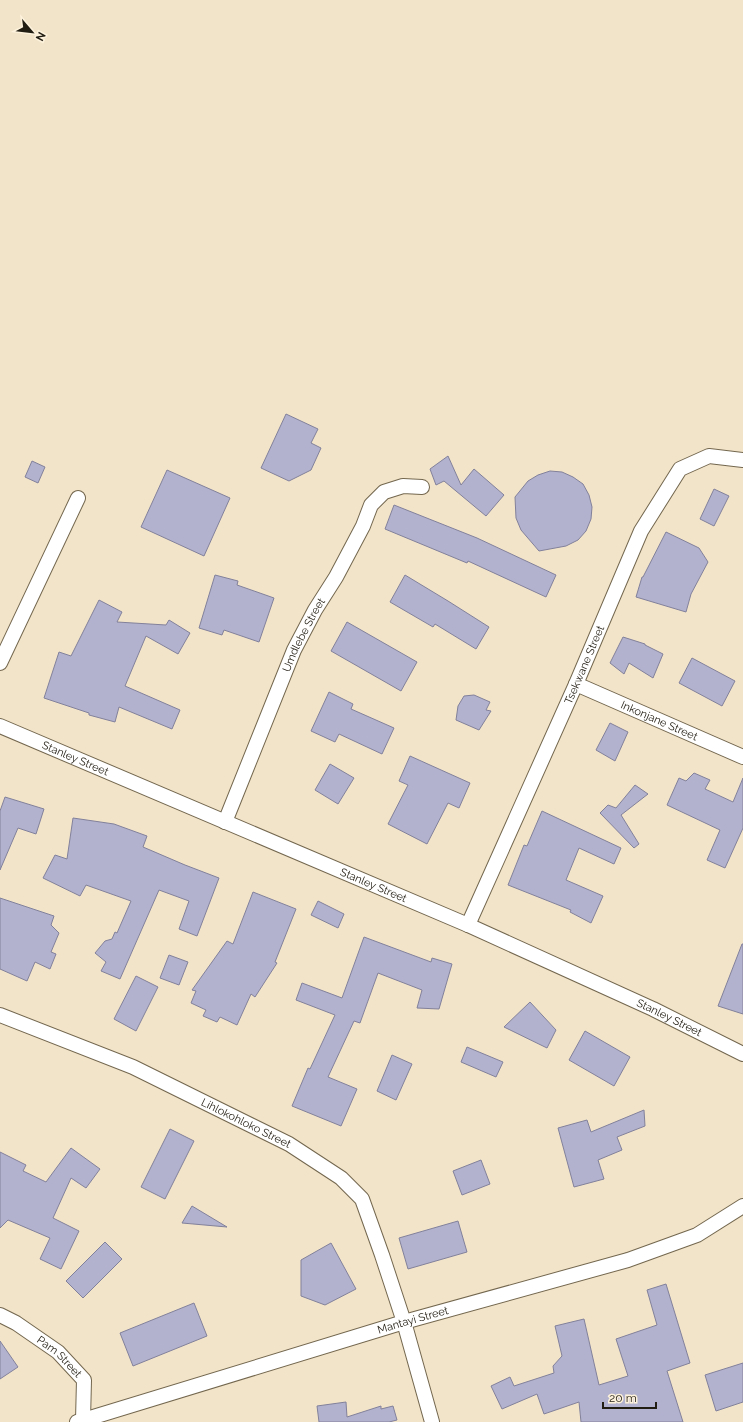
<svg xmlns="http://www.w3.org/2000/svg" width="743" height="1422" font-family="Raleway,sans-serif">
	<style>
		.building { fill: #b3b2ce; stroke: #82819b }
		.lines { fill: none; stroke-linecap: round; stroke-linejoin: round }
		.street-casing { stroke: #73674f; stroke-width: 16 }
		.street { stroke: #fff; stroke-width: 14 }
		.labels { text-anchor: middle; stroke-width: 4; stroke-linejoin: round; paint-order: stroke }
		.street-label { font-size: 11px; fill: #221d13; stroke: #fdf2dc }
	</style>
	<rect width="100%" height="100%" fill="#f2e4c9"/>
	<path class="building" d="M 286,414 L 318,429 L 311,443 L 321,448 L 311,470 L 289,481 L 261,468 Z
		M 448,456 L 461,485 L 474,469 L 504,495 L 486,516 L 444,481 L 436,485 L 430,469 Z
		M 32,461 L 45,467 L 38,483 L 25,477 Z
		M 167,470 L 230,498 L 204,556 L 141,527 Z
		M 550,471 L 562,472 L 573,477 L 583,484 L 589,495 L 592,507 L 591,519 L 586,531 L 578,540 L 566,546 L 539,551 L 521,530 L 516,518 L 515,497 L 528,481 L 538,475 Z
		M 714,489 L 729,496 L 714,526 L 700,519 Z
		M 394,505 L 477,538 L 556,575 L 546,597 L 468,561 L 467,563 L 385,529 Z
		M 666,532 L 699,548 L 708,562 L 691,594 L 686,612 L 636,597 L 642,577 L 643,577 Z
		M 215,575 L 238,581 L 237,585 L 274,598 L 259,642 L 224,630 L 222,635 L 199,628 Z
		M 405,575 L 448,601 L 489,627 L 476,649 L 435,624 L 433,627 L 390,602 Z
		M 99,600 L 122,612 L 117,622 L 166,625 L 169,620 L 190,633 L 178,654 L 146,636 L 125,686 L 180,710 L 172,729 L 119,707 L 115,722 L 89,715 L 89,713 L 44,698 L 59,652 L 71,656 Z
		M 347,622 L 417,662 L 401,691 L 331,651 Z
		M 623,637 L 645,644 L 645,645 L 663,654 L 653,678 L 629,663 L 624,674 L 610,663 Z
		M 692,658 L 735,681 L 722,706 L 679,683 Z
		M 329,692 L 353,704 L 351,709 L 394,728 L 382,754 L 339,734 L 335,742 L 311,731 Z
		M 474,695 L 490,702 L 486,710 L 491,711 L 479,730 L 456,720 L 458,706 L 464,696 Z
		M 610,723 L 628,732 L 615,761 L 596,750 Z
		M 410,756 L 470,783 L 459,808 L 448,803 L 427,844 L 388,824 L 408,785 L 399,781 Z
		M 330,764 L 354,778 L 338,804 L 315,790 Z
		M 694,773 L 710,780 L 705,789 L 733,802 L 743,778 L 743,828 L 725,868 L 707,860 L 720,830 L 667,805 L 679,778 L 686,781 Z
		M 635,785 L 648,794 L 621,815 L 639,844 L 634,848 L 600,813 L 608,805 L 616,808 Z
		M 5,797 L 44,809 L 36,834 L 18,828 L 0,870 L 0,811 Z
		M 542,811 L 621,848 L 614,864 L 579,848 L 566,880 L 603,896 L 591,923 L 570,912 L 571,910 L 508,885 L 524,845 L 527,846 Z
		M 73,818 L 114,824 L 147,836 L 143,847 L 185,865 L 219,878 L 197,936 L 179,929 L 189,901 L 159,890 L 120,979 L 101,971 L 106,962 L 95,953 L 105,941 L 112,939 L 115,932 L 117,933 L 131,901 L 86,885 L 80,896 L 43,878 L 55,855 L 67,859 Z
		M 253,892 L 296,909 L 275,962 L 277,963 L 255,997 L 251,994 L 237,1025 L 220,1017 L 217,1022 L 203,1016 L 206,1010 L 191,1003 L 196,991 L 192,990 L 227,941 L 233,944 Z
		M 0,898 L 54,916 L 51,925 L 59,933 L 51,952 L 56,954 L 50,969 L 35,962 L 27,981 L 0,969 Z
		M 318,901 L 344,914 L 338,928 L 311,915 Z
		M 364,937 L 431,962 L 432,958 L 452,964 L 439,1009 L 417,1008 L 422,990 L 378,973 L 360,1023 L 354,1021 L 328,1077 L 357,1089 L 341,1126 L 292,1106 L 308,1068 L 310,1069 L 335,1015 L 296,1000 L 302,983 L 342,998 Z
		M 742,944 L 743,944 L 743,1014 L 718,1006 Z
		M 169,955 L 188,962 L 179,985 L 160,978 Z
		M 136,976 L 158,987 L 136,1031 L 114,1019 Z
		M 530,1002 L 556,1030 L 547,1048 L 504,1027 Z
		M 585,1031 L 630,1057 L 614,1086 L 569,1060 Z
		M 467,1047 L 503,1062 L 496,1077 L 461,1062 Z
		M 392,1055 L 412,1064 L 396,1100 L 377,1091 Z
		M 644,1110 L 645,1126 L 617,1137 L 622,1150 L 598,1160 L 604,1179 L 574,1187 L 558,1128 L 587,1120 L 591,1132 Z
		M 170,1129 L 194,1141 L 165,1199 L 141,1187 Z
		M 71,1148 L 100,1169 L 86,1188 L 71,1178 L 53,1218 L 79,1231 L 61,1269 L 40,1259 L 50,1238 L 8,1220 L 0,1228 L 0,1152 L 26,1165 L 23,1171 L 46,1182 Z
		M 481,1160 L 490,1184 L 462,1195 L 453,1171 Z
		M 192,1206 L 227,1227 L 182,1223 Z
		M 458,1221 L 467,1252 L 408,1269 L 399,1238 Z
		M 105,1242 L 122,1259 L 83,1298 L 66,1281 Z
		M 331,1243 L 356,1289 L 325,1305 L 301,1296 L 301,1260 Z
		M 666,1284 L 690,1363 L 667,1371 L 683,1422 L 581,1422 L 579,1402 L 544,1414 L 537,1394 L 502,1409 L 491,1386 L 510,1377 L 514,1386 L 554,1373 L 553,1366 L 562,1356 L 555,1326 L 584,1319 L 599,1385 L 628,1376 L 616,1339 L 657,1325 L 647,1290 Z
		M 194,1303 L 207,1336 L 133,1366 L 120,1333 Z
		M 0,1341 L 18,1367 L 0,1379 Z
		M 743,1363 L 743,1402 L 716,1411 L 705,1375 Z
		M 346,1402 L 347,1417 L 381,1406 L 381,1409 L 393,1406 L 397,1420 L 389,1422 L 319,1422 L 317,1406 Z"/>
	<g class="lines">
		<defs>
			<g id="street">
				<path d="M 0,663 L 78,498"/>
				<path id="s1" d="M 576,684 L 743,757"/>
				<path id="s2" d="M 0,726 L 468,925 L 653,1009 L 743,1054"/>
				<path id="s3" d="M 225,822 L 294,650 L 315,610 L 336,577 L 363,526 L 371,505 L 384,492 L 403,486 L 422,487"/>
				<path id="s4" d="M 468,925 L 576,684 L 641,531 L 680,469 L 709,456 L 743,460"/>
				<path id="s5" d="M 0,1015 L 133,1067 L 289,1144 L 341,1178 L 362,1199 L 382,1255 L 404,1322 L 432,1422"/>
				<path id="s6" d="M 0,1315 L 16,1323 L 58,1352 L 84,1380 L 83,1420"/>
				<path id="s7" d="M 77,1422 L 404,1322 L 628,1260 L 697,1235 L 743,1206"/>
			</g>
		</defs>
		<use href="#street" class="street-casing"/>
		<use href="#street" class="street"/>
	</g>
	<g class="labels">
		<g class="street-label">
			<text dy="4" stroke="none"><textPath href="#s3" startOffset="203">Umdlebe Street</textPath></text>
			<text dy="4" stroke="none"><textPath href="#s4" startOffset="285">Tsekwane Street</textPath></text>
			<text dy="4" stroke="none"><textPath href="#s1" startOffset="91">Inkonjane Street</textPath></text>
			<text dy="4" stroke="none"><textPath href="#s2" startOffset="82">Stanley Street</textPath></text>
			<text dy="4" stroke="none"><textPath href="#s2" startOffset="406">Stanley Street</textPath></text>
			<text dy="4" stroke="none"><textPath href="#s2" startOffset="730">Stanley Street</textPath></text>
			<text dy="4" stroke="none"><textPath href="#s5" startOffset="269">Lihlokohloko Street</textPath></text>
			<text dy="4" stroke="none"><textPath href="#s7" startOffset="351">Mantayi Street</textPath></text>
			<text dy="4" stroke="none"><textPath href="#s6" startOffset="73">Pam Street</textPath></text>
		</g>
	</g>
	<g transform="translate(32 32) rotate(118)" stroke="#fdf2dc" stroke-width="3" paint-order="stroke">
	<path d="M0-3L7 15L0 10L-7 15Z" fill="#221d13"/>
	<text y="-6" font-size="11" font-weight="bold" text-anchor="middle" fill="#221d13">N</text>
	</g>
	<path d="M603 1402v6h53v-6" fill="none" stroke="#221d13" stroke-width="2"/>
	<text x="609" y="1402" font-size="12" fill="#221d13" stroke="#fdf2dc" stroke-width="3" paint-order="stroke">20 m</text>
</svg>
